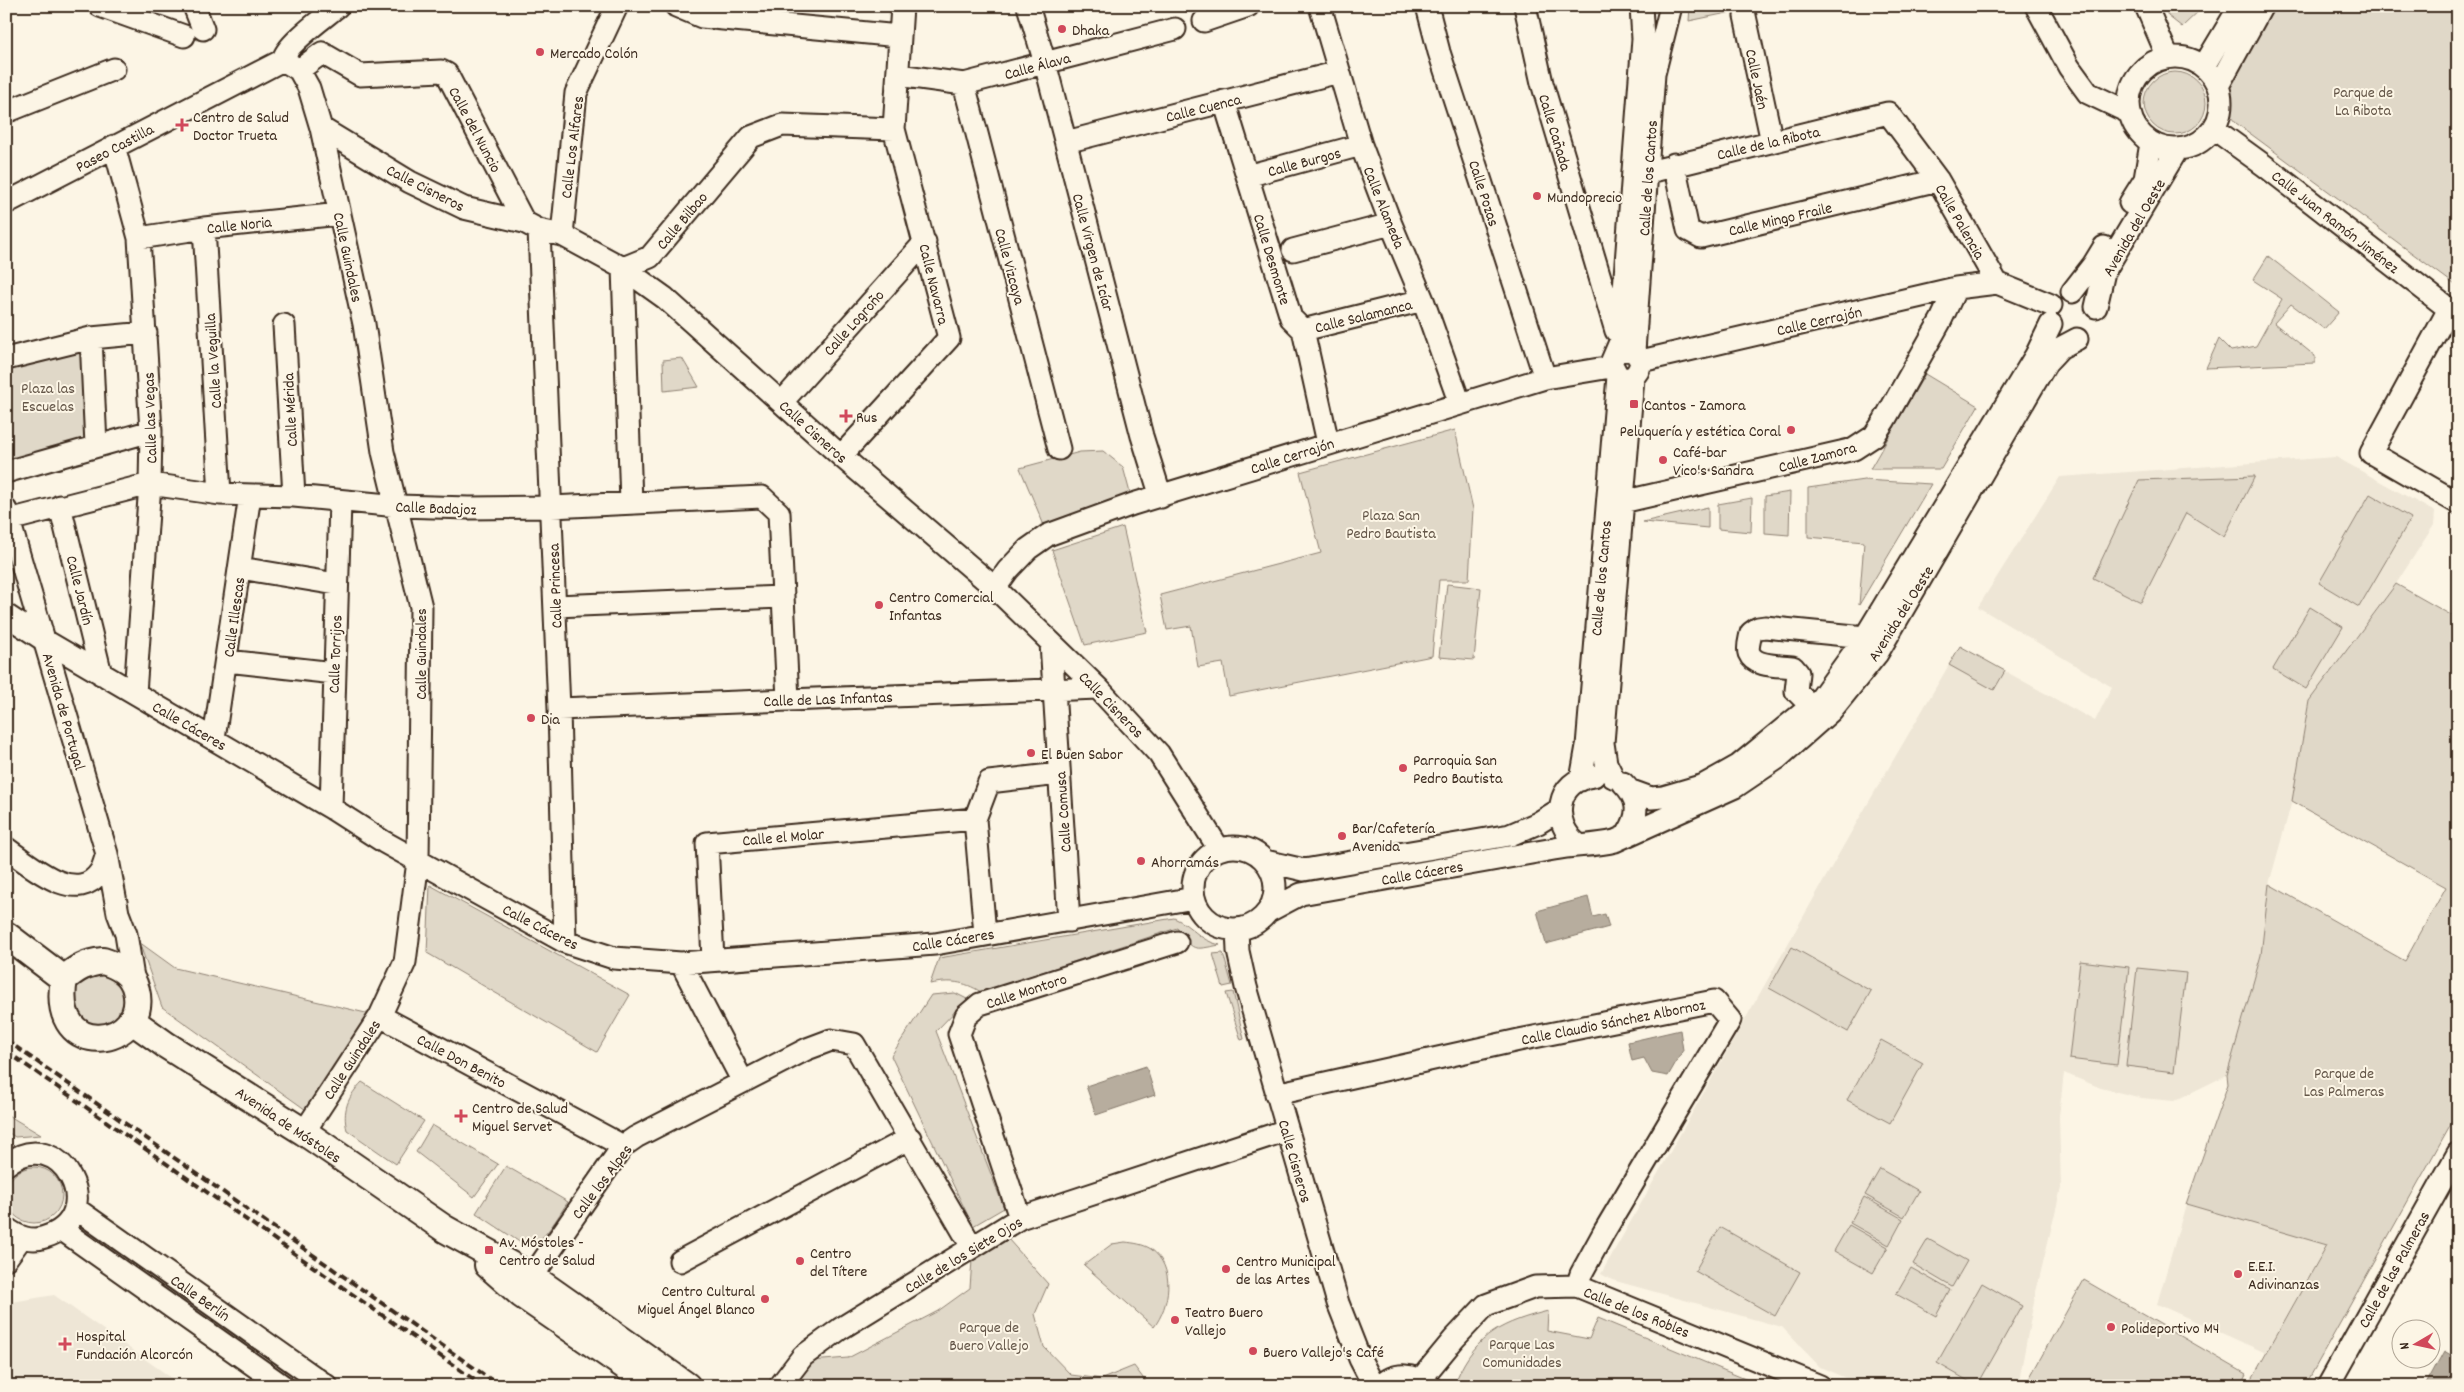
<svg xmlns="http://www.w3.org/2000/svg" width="2464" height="1392" font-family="Dekko,sans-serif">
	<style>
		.built { fill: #eee6d6 }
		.green { fill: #e0d8c8; stroke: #8e8173 }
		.water { fill: #b7ad9e; stroke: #85796b }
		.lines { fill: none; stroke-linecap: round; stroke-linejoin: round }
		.minor-casing { stroke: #3b2a1e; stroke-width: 25 }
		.major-casing { stroke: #3b2a1e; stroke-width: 30 }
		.minor { stroke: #fcf5e5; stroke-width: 21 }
		.major { stroke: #fcf5e5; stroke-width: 26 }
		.rail { stroke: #3b2a1e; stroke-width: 4; stroke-dasharray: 8 4; stroke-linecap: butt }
		.poi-dot { fill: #d1495b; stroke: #fcf5e5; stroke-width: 2 }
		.labels { text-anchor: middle; stroke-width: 4; stroke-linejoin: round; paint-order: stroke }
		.poi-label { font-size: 16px; fill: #3b2a1e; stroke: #fcf5e5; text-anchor: start }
		.street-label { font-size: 16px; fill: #3b2a1e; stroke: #fcf5e5 }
		.park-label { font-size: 16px; fill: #645648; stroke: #fcf5e5 }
	</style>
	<rect width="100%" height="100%" fill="#fcf5e5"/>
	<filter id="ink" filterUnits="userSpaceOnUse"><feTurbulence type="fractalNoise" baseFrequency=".02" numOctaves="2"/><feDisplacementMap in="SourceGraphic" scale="10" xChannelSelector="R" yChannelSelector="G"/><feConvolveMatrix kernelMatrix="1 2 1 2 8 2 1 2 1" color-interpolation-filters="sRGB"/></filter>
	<g filter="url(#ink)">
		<path class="built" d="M 2336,457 L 2435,512 L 2434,525 L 2396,584 L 2309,701 L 2292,801 L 2269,884 L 2261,955 L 2227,1075 L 2174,1101 L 2142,1098 L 2101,1088 L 2064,1073 L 2059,1116 L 2061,1188 L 2035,1296 L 2018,1386 L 1864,1386 L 1820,1367 L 1782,1327 L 1612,1280 L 1601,1274 L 1853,829 L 1960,646 L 2095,721 L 2112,687 L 1978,607 L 2060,477 Z
			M 2186,1204 L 2327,1244 L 2266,1353 L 2157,1304 Z
			M 54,1295 L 183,1386 L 6,1386 L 6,1303 Z"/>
		<path class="green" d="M 1690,6 L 1750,6 L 1751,8 L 1689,21 Z
			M 2164,6 L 2204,6 L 2182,27 L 2168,16 Z
			M 2271,6 L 2458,6 L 2458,287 L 2236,123 L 2225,110 L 2224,89 Z
			M2144 103a31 31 0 1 1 62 0a31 31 0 1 1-62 0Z
			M 2268,256 L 2339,312 L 2324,329 L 2291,304 L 2274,323 L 2315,356 L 2315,363 L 2206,368 L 2219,339 L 2231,351 L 2256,346 L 2282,299 L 2253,280 Z
			M 82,347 L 88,437 L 82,443 L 6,464 L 6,364 Z
			M 682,358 L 699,387 L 664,391 L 663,360 Z
			M 1925,374 L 1978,406 L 1941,469 L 1870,469 Z
			M 1455,430 L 1473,509 L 1469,580 L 1439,580 L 1432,656 L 1229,696 L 1223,663 L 1198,667 L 1191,626 L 1167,630 L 1160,595 L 1321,553 L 1300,472 Z
			M 1103,451 L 1123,467 L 1133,504 L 1048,535 L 1020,468 L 1080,452 Z
			M 2255,476 L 2224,537 L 2186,513 L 2141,602 L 2093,578 L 2139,480 Z
			M 1864,480 L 1931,484 L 1859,605 L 1864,542 L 1808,537 L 1808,488 Z
			M 1790,492 L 1789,535 L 1765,533 L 1765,496 Z
			M 2370,494 L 2411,518 L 2359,607 L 2319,583 Z
			M 1752,498 L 1751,532 L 1718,529 L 1718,504 Z
			M 1708,507 L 1708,528 L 1643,522 Z
			M 1123,527 L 1147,632 L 1085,645 L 1052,550 Z
			M 1447,584 L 1481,588 L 1474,660 L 1439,657 Z
			M 2396,584 L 2458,619 L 2458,1111 L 2305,1386 L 2248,1386 L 2327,1245 L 2186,1204 L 2228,1084 L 2227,1075 L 2261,955 L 2269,884 L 2405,961 L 2446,887 L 2292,801 L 2309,701 Z
			M 2310,607 L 2343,627 L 2306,689 L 2273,669 Z
			M 1960,646 L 2005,671 L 1994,690 L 1949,665 Z
			M 430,885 L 630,995 L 597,1052 L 427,953 Z
			M 1174,918 C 1193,926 1198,940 1220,945 C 1192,950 1194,952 1177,928 L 981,992 C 964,981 949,980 930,984 L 939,958 Z
			M 139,942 L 175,968 L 370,1014 L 309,1112 L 162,1007 Z
			M 1792,947 L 1871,991 L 1848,1032 L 1769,988 Z
			M 1223,953 L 1232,985 L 1223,987 L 1213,954 Z
			M 2080,961 L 2129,967 L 2117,1065 L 2069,1059 Z
			M 2137,968 L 2186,973 L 2174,1072 L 2126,1066 Z
			M 102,971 L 123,986 L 125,1006 C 111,1028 103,1030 78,1019 L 72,986 Z
			M 1233,992 L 1244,1039 L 1241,1040 L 1226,993 Z
			M 955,993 L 967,999 L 936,1031 L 1004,1208 L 973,1226 L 891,1056 L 931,995 Z
			M 1881,1040 L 1923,1063 L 1890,1123 L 1847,1100 Z
			M 362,1082 L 424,1121 L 396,1164 L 347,1130 C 342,1111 348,1096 362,1082 Z
			M 6,1114 L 41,1135 L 15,1137 L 6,1131 Z
			M 432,1125 L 498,1164 L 474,1197 L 416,1152 Z
			M 506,1166 L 568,1202 C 557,1217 546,1241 527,1247 L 476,1213 Z
			M6 1195a28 28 0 1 1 56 0a28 28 0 1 1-56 0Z
			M 1880,1169 L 1919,1191 L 1904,1217 L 1865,1195 Z
			M 1864,1197 L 1903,1219 L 1889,1245 L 1850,1223 Z
			M 1849,1225 L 1888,1247 L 1873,1273 L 1834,1251 Z
			M 1720,1227 L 1800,1272 L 1775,1316 L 1695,1271 Z
			M 1008,1239 L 1048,1284 L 1035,1314 L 1044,1347 L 1071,1375 L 1102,1379 L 1134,1366 L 1149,1386 L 795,1386 L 811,1361 L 848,1358 L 938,1311 L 970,1288 L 972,1260 Z
			M 1928,1239 L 1967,1261 L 1952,1287 L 1913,1264 Z
			M 1125,1242 C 1134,1243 1143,1244 1151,1249 C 1176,1267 1170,1306 1154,1327 L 1084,1265 L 1112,1244 Z
			M 1911,1268 L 1950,1290 L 1936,1316 L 1896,1294 Z
			M 2084,1280 L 2246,1374 L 2240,1386 L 2025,1386 Z
			M 1982,1283 L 2022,1306 L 1977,1386 L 1937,1363 Z
			M 1548,1311 L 1547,1331 L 1589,1339 L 1598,1318 L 1762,1386 L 1464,1386 L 1457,1378 C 1476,1334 1504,1322 1548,1311 Z"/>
		<path class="water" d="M 1588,897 L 1593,917 L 1605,914 L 1609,927 L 1546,944 L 1537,911 Z
			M 1680,1030 L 1683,1050 L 1668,1076 L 1652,1073 L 1644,1058 L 1632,1061 L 1628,1042 Z
			M 1146,1066 L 1155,1095 L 1096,1115 L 1086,1086 Z
			M 2444,1351 L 2458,1359 L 2458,1378 L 2453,1386 L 2425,1386 Z"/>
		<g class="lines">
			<defs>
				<path id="minor" d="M 100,6 L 184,36
					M 194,6 L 203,29
					M 676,6 L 702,17 L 899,36
					M 1028,6 L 1045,63 L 1142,436 L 1161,497
					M 1320,6 L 1361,145 L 1391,224 L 1423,300 L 1460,404
					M 1427,6 L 1439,52 L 1545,378
					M 1525,6 L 1542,83 L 1616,331
					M 2036,6 L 2069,67 L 2088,93 L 2130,113
					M 2146,6 L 2168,57
					M 1745,16 L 1772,142
					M 1204,21 L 1248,6
					M2129 103a46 46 0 1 1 92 0a46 46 0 1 1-92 0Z
					M 283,60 C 285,45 325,17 338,6
					M 2204,66 L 2240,6
					M 299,70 L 322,53 L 360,75 L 441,71 L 447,74 L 524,222
					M 898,75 L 964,84 L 1175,29
					M 964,84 L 1059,449
					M 2218,86 L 2262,6
					M 1224,101 L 1291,318 L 1303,330 L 1328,443
					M 6,112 L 114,69
					M 321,128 L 410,182 L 464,208 L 524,222 L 539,230 L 562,235 L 623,268 L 665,298 L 841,456 L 995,588 L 1098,688 L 1159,754 L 1219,849
					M 2214,129 L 2265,166 L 2458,316
					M 1066,142 L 1339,72
					M 114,146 L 139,238 L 151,431 L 150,484 L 135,693
					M 1674,164 L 1688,230 L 1701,237 L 1938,180
					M 1649,172 L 1888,113 L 1938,180 L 1997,283 L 2051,305
					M 1247,176 L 1361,145
					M 6,203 L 283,60 L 299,70 L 309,88 L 321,128 L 364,324 L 383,452 L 421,607 L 418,861 L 405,962 L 380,1016 L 304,1132
					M 2130,203 L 2145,179 L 2151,143
					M 204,228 L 220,494
					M 539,230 L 559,709 L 565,942
					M 562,235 L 576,93 L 617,6
					M 139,238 L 204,228 L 340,214
					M 1293,250 L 1391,224
					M 2072,292 L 2093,265 L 2104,247
					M 2096,307 L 2104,272 L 2177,150
					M 2449,309 L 2371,453 L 2458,503
					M 284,325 L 294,496
					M 1303,330 L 1423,300
					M 91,338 L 96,445
					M 1619,349 L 1634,351 L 1641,361 C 1639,375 1631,382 1618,376 L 1611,363 L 1620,342 L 1643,39 L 1641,6
					M 1634,351 L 1654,74 L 1671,6
					M 6,359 L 91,338 L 146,333
					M 1641,361 L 1956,288 L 1997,283
					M 782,402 L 925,242
					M 841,456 L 949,338 L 894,129 L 902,6
					M 6,472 L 151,431
					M 1622,502 L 1854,449 L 1874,436 L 1884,421 L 1941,320 L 1956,288
					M 631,503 L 623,268 L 650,257 L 751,137 L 782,125 L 894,129
					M 60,506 L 101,674
					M 6,510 L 107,854 L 118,913 L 126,934 L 134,984
					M 9,520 L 150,484 L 220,494 L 294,496 L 398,506 L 469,508 L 551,507 L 762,497 L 779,513 L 788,700
					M 240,568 L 336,584
					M 995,588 L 1008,570 L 1028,549 L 1048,535 L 1133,504 L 1545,378 L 1611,367
					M 555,606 L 783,597
					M 6,615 L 44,640 L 331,808 L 384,842 L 565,942 L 614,958 L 681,963 L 935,944 L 1194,898
					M 1051,643 L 1069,921
					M 227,661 L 334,673
					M 1811,706 L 1796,691 L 1798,673 L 1793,667 C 1781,665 1755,668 1749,653 C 1747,647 1750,639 1751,633 L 1758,628 L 1765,627 L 1865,637
					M 559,709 L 1098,688
					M 214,739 L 250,495
					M 1613,777 L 1606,763 L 1603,743 L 1633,378
					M 1581,780 L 1587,746 L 1618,376
					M 1623,783 C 1639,799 1640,814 1628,833
					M 1629,790 L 1651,798 L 1663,797 L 1704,785 L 1738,766 L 1821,698 L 1865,637 L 2036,355 L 2051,324
					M 331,808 L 340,501
					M 1579,845 C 1550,825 1555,779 1594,776
					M1193 888a41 41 0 1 1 82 0a41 41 0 1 1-82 0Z
					M 6,848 C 29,864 76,907 100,872 C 103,868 105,859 107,854
					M 1265,861 L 1304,870 L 1510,835 L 1538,823 L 1559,810
					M 1269,911 L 1301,894 L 1554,849 C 1575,845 1595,846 1615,841 L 1735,787 L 1778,758 L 1831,711 L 1877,654 L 2047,362 L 2060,348 L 2077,339
					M 1237,929 L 1238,951 L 1246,987 L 1338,1303 L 1360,1359 L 1374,1386
					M 985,934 L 975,819 L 989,782 L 1059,774
					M 713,959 L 707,843 L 975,819
					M 681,963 L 742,1080
					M 380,1016 L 623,1146
					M 1276,1094 L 1519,1040 L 1714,1001 L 1730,1020 L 1604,1232 L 1581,1274 L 1577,1286
					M 6,1165 C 60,1120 111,1217 45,1237 C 32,1242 17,1237 6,1228
					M 75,1208 L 327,1386
					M 1020,1218 L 959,1034 L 966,1016 L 980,1004 L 1177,942
					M 61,1229 L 283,1386
					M 6,1259 L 22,1237
					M 680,1261 L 910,1138
					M 532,1277 L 623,1146 L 636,1137 L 807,1049 L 831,1040 L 854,1044 L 972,1247
					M 1421,1379 L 1454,1339 L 1486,1305 L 1535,1287 L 1577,1286 L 1820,1386
					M 780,1386 L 803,1356 L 840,1329 L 1020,1218 L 1287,1130
					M 1381,1386 C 1395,1371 1415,1374 1430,1386
					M 2328,1386 L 2458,1153"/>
				<path id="major" d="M 6,935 L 64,979
					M 103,961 C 119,966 132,973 136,990 C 150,1046 49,1065 64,979 C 77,968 86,963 103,961 Z
					M 131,1020 L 166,1045 L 304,1132 L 445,1229 L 532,1277 L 687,1386
					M 488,1265 L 522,1295 L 654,1386"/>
			</defs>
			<use href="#minor" class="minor-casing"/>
			<use href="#major" class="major-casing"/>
			<use href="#minor" class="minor"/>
			<use href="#major" class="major"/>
			<path class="rail" d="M 6,1040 L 500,1386
				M 6,1051 L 483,1386"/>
		</g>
	</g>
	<g class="poi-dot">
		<circle cx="1062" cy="29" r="5"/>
		<circle cx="540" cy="52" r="5"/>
		<path d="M179.5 117.5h5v5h5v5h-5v5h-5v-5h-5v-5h5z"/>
		<circle cx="1537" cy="196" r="5"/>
		<rect x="1629" y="399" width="10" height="10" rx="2.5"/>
		<path d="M843.5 408.5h5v5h5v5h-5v5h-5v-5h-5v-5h5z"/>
		<circle cx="1791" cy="430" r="5"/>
		<circle cx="1663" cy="460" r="5"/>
		<circle cx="879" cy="605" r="5"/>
		<circle cx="531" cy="718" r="5"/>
		<circle cx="1031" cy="753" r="5"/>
		<circle cx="1403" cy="768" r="5"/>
		<circle cx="1342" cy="836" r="5"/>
		<circle cx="1141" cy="861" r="5"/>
		<path d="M458.5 1108.5h5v5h5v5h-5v5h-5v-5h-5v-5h5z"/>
		<rect x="484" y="1245" width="10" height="10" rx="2.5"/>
		<circle cx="800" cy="1261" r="5"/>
		<circle cx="1226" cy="1269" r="5"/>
		<circle cx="2238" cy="1274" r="5"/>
		<circle cx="765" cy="1299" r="5"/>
		<circle cx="1175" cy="1320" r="5"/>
		<circle cx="2111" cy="1327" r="5"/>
		<path d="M62.5 1336.5h5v5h5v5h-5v5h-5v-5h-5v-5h5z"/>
		<circle cx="1253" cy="1351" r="5"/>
	</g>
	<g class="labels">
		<g class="poi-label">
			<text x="1072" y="35">Dhaka</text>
			<text x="550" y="58">Mercado Colón</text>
			<text x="193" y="122">Centro de Salud<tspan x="193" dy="18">Doctor Trueta</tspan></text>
			<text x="1547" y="202">Mundoprecio</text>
			<text x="1644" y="410">Cantos - Zamora</text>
			<text x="856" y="422">Rus</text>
			<text x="1781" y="436" text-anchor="end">Peluquería y estética Coral</text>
			<text x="1673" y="457">Café-bar<tspan x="1673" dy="18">Vico's Sandra</tspan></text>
			<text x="889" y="602">Centro Comercial<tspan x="889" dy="18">Infantas</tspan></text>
			<text x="541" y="724">Dia</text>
			<text x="1041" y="759">El Buen Sabor</text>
			<text x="1413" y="765">Parroquia San<tspan x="1413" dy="18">Pedro Bautista</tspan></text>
			<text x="1352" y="833">Bar/Cafetería<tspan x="1352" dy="18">Avenida</tspan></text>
			<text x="1151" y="867">Ahorramás</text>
			<text x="472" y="1113">Centro de Salud<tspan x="472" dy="18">Miguel Servet</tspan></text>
			<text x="499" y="1247">Av. Móstoles -<tspan x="499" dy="18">Centro de Salud</tspan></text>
			<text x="810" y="1258">Centro<tspan x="810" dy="18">del Títere</tspan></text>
			<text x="1236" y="1266">Centro Municipal<tspan x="1236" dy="18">de las Artes</tspan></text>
			<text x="2248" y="1271">E.E.I.<tspan x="2248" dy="18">Adivinanzas</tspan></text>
			<text x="755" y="1296" text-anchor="end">Centro Cultural<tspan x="755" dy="18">Miguel Ángel Blanco</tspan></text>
			<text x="1185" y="1317">Teatro Buero<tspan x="1185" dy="18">Vallejo</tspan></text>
			<text x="2121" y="1333">Polideportivo M4</text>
			<text x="76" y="1341">Hospital<tspan x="76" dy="18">Fundación Alcorcón</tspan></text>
			<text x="1263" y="1357">Buero Vallejo's Café</text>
		</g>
		<g class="street-label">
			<text transform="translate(1037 65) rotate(-15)" y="6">Calle Álava</text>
			<text transform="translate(1758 79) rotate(78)" y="6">Calle Jaén</text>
			<text transform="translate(1203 107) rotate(-14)" y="6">Calle Cuenca</text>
			<text transform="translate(476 129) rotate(62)" y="6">Calle del Nuncio</text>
			<text transform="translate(1556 132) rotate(73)" y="6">Calle Cañada</text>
			<text transform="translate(1768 142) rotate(-13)" y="6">Calle de la Ribota</text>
			<text transform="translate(114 147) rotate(-28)" y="6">Paseo Castilla</text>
			<text transform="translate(571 147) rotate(-83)" y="6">Calle Los Alfares</text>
			<text transform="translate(1304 161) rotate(-15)" y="6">Calle Burgos</text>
			<text transform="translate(1647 178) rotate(-86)" y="6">Calle de los Cantos</text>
			<text transform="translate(426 187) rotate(27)" y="6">Calle Cisneros</text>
			<text transform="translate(1485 193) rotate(72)" y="6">Calle Pozas</text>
			<text transform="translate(1385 207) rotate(68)" y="6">Calle Alameda</text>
			<text transform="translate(1780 218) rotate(-13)" y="6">Calle Mingo Fraile</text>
			<text transform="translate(681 220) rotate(-50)" y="6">Calle Bilbao</text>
			<text transform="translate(1961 221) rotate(60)" y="6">Calle Palencia</text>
			<text transform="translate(2336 221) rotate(38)" y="6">Calle Juan Ramón Jiménez</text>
			<text transform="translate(239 224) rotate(-6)" y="6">Calle Noria</text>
			<text transform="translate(2133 227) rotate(-60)" y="6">Avenida del Oeste</text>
			<text transform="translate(1094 252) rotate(75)" y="6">Calle Virgen de Icíar</text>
			<text transform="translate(349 257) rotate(78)" y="6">Calle Guindales</text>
			<text transform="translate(1273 259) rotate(73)" y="6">Calle Desmonte</text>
			<text transform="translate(1011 266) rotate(75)" y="6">Calle Vizcaya</text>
			<text transform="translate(935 284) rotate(76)" y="6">Calle Navarra</text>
			<text transform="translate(1363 315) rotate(-14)" y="6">Calle Salamanca</text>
			<text transform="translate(1819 320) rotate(-13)" y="6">Calle Cerrajón</text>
			<text transform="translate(853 322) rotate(-48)" y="6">Calle Logroño</text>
			<text transform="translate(212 361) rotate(-94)" y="6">Calle la Veguilla</text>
			<text transform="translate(289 410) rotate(-93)" y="6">Calle Mérida</text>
			<text transform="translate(149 418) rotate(-92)" y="6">Calle las Vegas</text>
			<text transform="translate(814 431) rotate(42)" y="6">Calle Cisneros</text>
			<text transform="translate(1292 455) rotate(-18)" y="6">Calle Cerrajón</text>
			<text transform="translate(1817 456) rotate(-15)" y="6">Calle Zamora</text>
			<text transform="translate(436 507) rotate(2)" y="6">Calle Badajoz</text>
			<text transform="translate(1600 578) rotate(-85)" y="6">Calle de los Cantos</text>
			<text transform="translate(554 586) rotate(-92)" y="6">Calle Princesa</text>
			<text transform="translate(81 590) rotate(76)" y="6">Calle Jardín</text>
			<text transform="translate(1900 613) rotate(-58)" y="6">Avenida del Oeste</text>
			<text transform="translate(233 617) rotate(-82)" y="6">Calle Illescas</text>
			<text transform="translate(334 654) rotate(-88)" y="6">Calle Torrijos</text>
			<text transform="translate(420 654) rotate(-90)" y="6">Calle Guindales</text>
			<text transform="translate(828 698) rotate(-2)" y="6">Calle de Las Infantas</text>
			<text transform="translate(1112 704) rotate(46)" y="6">Calle Cisneros</text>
			<text transform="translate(65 711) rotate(74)" y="6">Avenida de Portugal</text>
			<text transform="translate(190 725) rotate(30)" y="6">Calle Cáceres</text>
			<text transform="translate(1062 812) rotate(-94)" y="6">Calle Comusa</text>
			<text transform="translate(783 836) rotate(-5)" y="6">Calle el Molar</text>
			<text transform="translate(1422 872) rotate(-10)" y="6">Calle Cáceres</text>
			<text transform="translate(541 926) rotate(27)" y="6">Calle Cáceres</text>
			<text transform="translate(953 939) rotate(-9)" y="6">Calle Cáceres</text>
			<text transform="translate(1026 990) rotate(-18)" y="6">Calle Montoro</text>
			<text transform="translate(1613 1021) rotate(-11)" y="6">Calle Claudio Sánchez Albornoz</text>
			<text transform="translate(351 1059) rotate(-57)" y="6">Calle Guindales</text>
			<text transform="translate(462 1060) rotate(28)" y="6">Calle Don Benito</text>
			<text transform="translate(289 1124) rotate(34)" y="6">Avenida de Móstoles</text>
			<text transform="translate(1296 1161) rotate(74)" y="6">Calle Cisneros</text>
			<text transform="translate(601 1181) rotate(-53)" y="6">Calle los Alpes</text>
			<text transform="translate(963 1254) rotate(-31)" y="6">Calle de los Siete Ojos</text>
			<text transform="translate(2393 1269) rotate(-61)" y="6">Calle de las Palmeras</text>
			<text transform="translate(201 1297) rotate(35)" y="6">Calle Berlín</text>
			<text transform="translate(1637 1311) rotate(22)" y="6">Calle de los Robles</text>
		</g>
		<g class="park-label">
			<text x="2363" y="97">Parque de<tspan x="2363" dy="18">La Ribota</tspan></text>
			<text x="48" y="393">Plaza las<tspan x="48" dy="18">Escuelas</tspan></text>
			<text x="1391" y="520">Plaza San<tspan x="1391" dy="18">Pedro Bautista</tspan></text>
			<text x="2344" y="1078">Parque de<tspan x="2344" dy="18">Las Palmeras</tspan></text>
			<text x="989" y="1332">Parque de<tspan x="989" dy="18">Buero Vallejo</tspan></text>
			<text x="1522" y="1349">Parque Las<tspan x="1522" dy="18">Comunidades</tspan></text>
		</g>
	</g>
	<rect width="2464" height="1392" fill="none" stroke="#fcf5e5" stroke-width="25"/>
	<rect x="12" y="12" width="2439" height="1367" fill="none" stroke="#3b2a1e" stroke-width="2" filter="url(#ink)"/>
	<g transform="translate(2416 1344) rotate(261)"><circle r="24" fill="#fcf5e5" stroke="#afa495"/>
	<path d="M0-4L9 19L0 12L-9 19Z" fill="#d1495b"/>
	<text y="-8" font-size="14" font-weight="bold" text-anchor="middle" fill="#3b2a1e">N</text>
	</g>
</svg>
